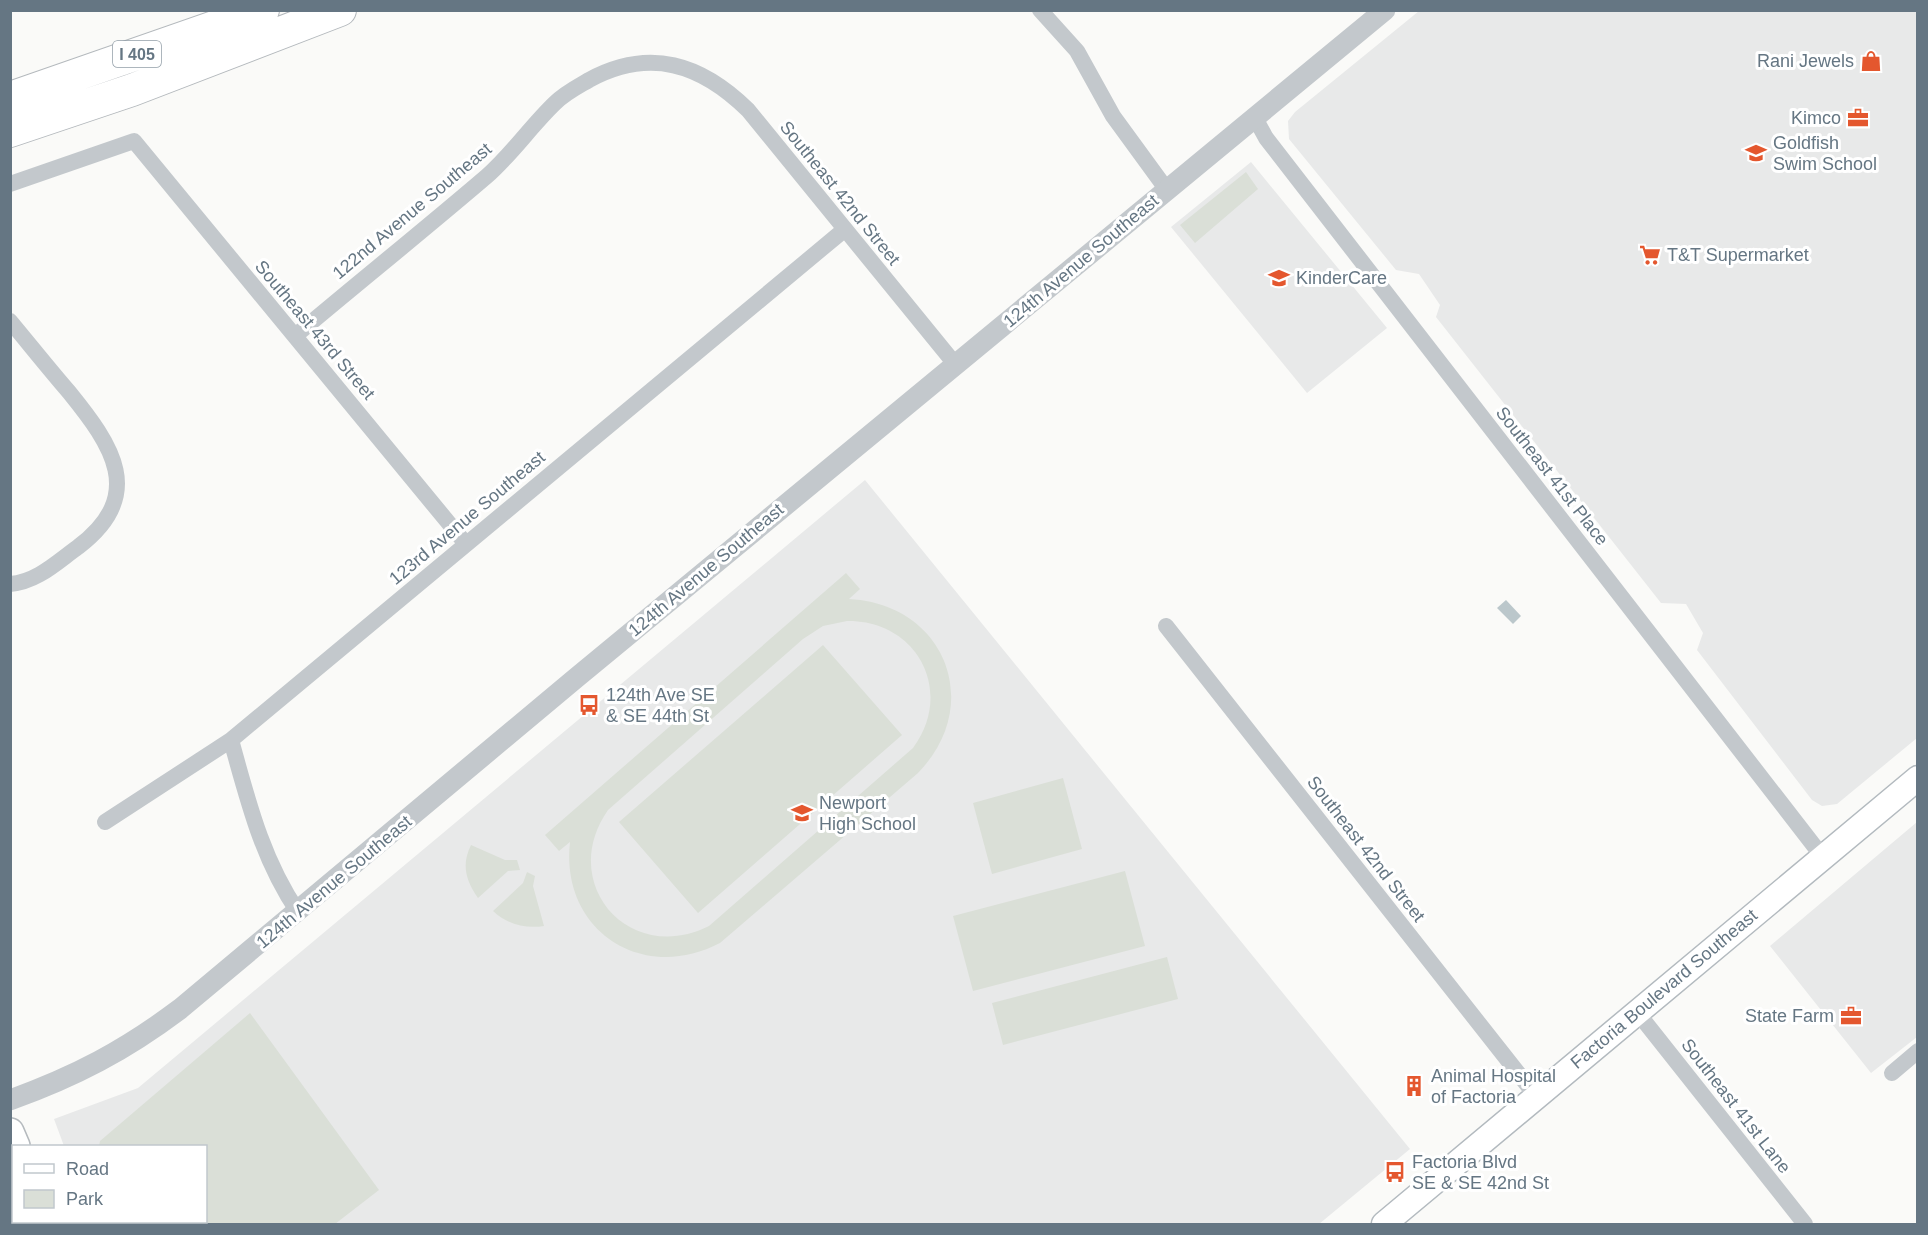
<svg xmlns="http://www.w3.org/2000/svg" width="1928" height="1235" font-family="Arial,sans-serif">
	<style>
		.built { fill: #e8e9e9 }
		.green { fill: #dadfd7; fill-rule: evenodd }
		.water { fill: #bbc7cb }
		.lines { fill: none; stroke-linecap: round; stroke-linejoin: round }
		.secondary-casing { stroke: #b3babf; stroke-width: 27 }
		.primary-casing { stroke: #b5babe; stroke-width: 30 }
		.motorway-casing { stroke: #b4b9bd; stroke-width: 34 }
		.minor { stroke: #c3c8cc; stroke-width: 16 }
		.tertiary { stroke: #c3c8cc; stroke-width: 21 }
		.secondary { stroke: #fff; stroke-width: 24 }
		.primary { stroke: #fff; stroke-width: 27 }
		.motorway { stroke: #fff; stroke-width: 32 }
		.labels { text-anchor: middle; stroke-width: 6; stroke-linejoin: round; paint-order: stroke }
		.shield { fill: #fff; stroke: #939fa8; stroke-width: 1.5 }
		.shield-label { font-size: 16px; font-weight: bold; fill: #657683 }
		.poi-label { font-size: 18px; fill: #657683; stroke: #fff; text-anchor: start }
		.street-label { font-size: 18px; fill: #657683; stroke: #fff }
	</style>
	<rect width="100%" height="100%" fill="#fafaf8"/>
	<path class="built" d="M 1419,11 L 1917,11 L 1917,738 L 1837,804 L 1822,806 L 1812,800 L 1697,650 L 1703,633 L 1686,604 L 1661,603 L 1436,317 L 1440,305 L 1419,274 L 1396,270 L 1289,139 L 1288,121 L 1295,112 Z
		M 1251,162 L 1387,328 L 1307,393 L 1171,227 Z
		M 865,480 L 1410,1149 L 1319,1224 L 94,1224 L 93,1222 L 206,1222 L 206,1146 L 64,1146 L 54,1119 L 138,1088 Z
		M 1917,822 L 1917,1037 L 1871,1073 L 1770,946 Z"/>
	<path class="green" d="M 1246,172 L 1258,189 L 1195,243 L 1180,225 Z
		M 846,573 L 860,589 L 849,599 C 945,604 985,704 918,773 L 720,943 C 642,984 560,930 570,842 L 559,851 L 545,835 ZM 847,621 C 917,620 955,691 913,748 L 709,926 C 629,966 557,883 608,810 L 803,639 L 823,626 Z
		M 823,645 L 902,735 L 698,913 L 619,822 Z
		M 1063,778 L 1082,849 L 992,874 L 973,803 Z
		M 471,845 L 505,860 L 517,860 L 520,870 L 508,871 L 478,898 C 466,881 461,865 471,845 Z
		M 1125,871 L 1145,946 L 973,991 L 953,916 Z
		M 527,872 L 535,876 L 533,886 L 544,926 C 525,929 507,924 493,911 L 523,883 Z
		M 1167,957 L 1178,999 L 1003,1045 L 992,1003 Z
		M 250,1013 L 379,1190 L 335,1224 L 121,1224 L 120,1222 L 206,1222 L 206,1146 L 99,1146 L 100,1141 Z"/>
	<path class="water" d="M 1506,600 L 1521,616 L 1513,624 L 1497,608 Z"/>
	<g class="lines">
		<defs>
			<path id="secondary" d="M 1384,1224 L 1918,778"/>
			<path id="primary" d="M 10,1132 L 16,1146
				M 46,1222 L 47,1224"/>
			<path id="motorway" d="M 10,98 L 263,10
				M 10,131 L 132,90 L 340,10"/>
		</defs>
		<use href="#secondary" class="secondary-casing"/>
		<use href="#primary" class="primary-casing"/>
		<use href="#motorway" class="motorway-casing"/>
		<path class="minor" d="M 1040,10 L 1077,51 L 1113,116 L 1167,190
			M 1255,118 L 1266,138 L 1822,856
			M 10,184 L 134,141 L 466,544
			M 10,321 C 30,345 49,369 69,392 C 112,445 147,495 78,547 C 57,562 37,582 10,584
			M 295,336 C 359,282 424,230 487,176 C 512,154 531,126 555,103 C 565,93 577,87 589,80 C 650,47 701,64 748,110 L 955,364
			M 1166,626 L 1536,1096
			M 231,740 C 248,801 262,859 298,912
			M 105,822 L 231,740 L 844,230
			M 1637,1012 L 1805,1224
			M 1892,1073 L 1918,1051"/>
		<path class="tertiary" d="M 10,1100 C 76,1076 124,1051 180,1009 L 576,678 L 1385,10"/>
		<use href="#secondary" class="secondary"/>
		<use href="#primary" class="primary"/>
		<use href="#motorway" class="motorway"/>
	</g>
	<defs>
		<symbol id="shop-bare" viewBox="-9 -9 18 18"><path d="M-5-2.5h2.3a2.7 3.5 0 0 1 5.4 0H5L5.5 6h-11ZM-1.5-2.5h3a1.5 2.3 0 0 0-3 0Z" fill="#e4572e" stroke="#fff" stroke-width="2.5" paint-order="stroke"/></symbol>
		<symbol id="office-bare" viewBox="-9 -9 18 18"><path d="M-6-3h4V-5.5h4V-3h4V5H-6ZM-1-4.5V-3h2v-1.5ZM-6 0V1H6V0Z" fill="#e4572e" stroke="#fff" stroke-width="2.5" paint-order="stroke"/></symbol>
		<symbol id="school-bare" viewBox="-9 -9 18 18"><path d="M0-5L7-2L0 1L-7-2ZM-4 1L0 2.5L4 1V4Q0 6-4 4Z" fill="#e4572e" stroke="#fff" stroke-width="2.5" paint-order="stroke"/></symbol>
		<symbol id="supermarket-bare" viewBox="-9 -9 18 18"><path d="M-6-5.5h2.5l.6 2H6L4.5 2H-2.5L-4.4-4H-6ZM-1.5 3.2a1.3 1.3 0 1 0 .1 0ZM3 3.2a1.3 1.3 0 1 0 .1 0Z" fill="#e4572e" stroke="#fff" stroke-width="2.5" paint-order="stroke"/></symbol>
		<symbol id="bus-bare" viewBox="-9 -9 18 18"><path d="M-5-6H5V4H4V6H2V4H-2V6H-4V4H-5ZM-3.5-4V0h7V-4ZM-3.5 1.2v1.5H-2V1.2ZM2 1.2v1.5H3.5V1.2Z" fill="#e4572e" stroke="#fff" stroke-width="2.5" paint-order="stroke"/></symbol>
		<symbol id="building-bare" viewBox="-9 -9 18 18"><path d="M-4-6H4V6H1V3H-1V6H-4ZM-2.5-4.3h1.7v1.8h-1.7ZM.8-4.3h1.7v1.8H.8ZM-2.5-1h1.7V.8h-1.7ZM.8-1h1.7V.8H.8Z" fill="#e4572e" stroke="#fff" stroke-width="2.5" paint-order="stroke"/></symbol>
	</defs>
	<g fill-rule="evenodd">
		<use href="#shop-bare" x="1856" y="46" width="30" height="30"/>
		<use href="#office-bare" x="1843" y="103" width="30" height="30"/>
		<use href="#school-bare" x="1741" y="138" width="30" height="30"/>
		<use href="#supermarket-bare" x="1635" y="240" width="30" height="30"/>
		<use href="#school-bare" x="1264" y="263" width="30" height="30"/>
		<use href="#bus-bare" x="574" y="690" width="30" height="30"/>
		<use href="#school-bare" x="787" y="798" width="30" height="30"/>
		<use href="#office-bare" x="1836" y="1001" width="30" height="30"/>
		<use href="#building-bare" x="1399" y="1071" width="30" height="30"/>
		<use href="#bus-bare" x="1380" y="1157" width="30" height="30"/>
	</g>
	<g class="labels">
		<rect class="shield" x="113" y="41" width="48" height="26" rx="4.5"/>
		<g class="shield-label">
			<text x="137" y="60">I 405</text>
		</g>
		<g class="poi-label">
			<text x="1854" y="67" text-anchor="end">Rani Jewels</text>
			<text x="1841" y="124" text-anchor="end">Kimco</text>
			<text x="1773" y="149">Goldfish<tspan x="1773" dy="21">Swim School</tspan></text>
			<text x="1667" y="261">T&amp;T Supermarket</text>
			<text x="1296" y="284">KinderCare</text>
			<text x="606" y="701">124th Ave SE<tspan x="606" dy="21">&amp; SE 44th St</tspan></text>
			<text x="819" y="809">Newport<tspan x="819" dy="21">High School</tspan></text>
			<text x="1834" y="1022" text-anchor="end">State Farm</text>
			<text x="1431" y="1082">Animal Hospital<tspan x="1431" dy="21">of Factoria</tspan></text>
			<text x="1412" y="1168">Factoria Blvd<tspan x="1412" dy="21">SE &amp; SE 42nd St</tspan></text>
		</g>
		<g class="street-label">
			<text transform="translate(840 193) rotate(51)" y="6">Southeast 42nd Street</text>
			<text transform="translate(412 211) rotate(-40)" y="6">122nd Avenue Southeast</text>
			<text transform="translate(1081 261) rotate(-40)" y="6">124th Avenue Southeast</text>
			<text transform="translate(315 330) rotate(50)" y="6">Southeast 43rd Street</text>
			<text transform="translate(1552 476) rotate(52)" y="6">Southeast 41st Place</text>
			<text transform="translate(467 518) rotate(-40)" y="6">123rd Avenue Southeast</text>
			<text transform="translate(706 570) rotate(-40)" y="6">124th Avenue Southeast</text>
			<text transform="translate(1366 849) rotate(52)" y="6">Southeast 42nd Street</text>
			<text transform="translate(334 882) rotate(-40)" y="6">124th Avenue Southeast</text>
			<text transform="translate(1664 989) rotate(-40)" y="6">Factoria Boulevard Southeast</text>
			<text transform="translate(1736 1106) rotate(52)" y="6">Southeast 41st Lane</text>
		</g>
	</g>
	<rect width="1928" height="1235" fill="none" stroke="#657683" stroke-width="24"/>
	<rect x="12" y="1145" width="195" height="78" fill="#ffffff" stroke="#c1c8cd" stroke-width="1.5"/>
	<rect x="24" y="1164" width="30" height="9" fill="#ffffff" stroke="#c1c8cd" stroke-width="1.5"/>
	<text x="66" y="1175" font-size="18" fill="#657683">Road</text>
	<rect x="24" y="1190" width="30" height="18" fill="#dadfd7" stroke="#c1c8cd" stroke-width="1.5"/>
	<text x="66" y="1205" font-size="18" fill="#657683">Park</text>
</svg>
